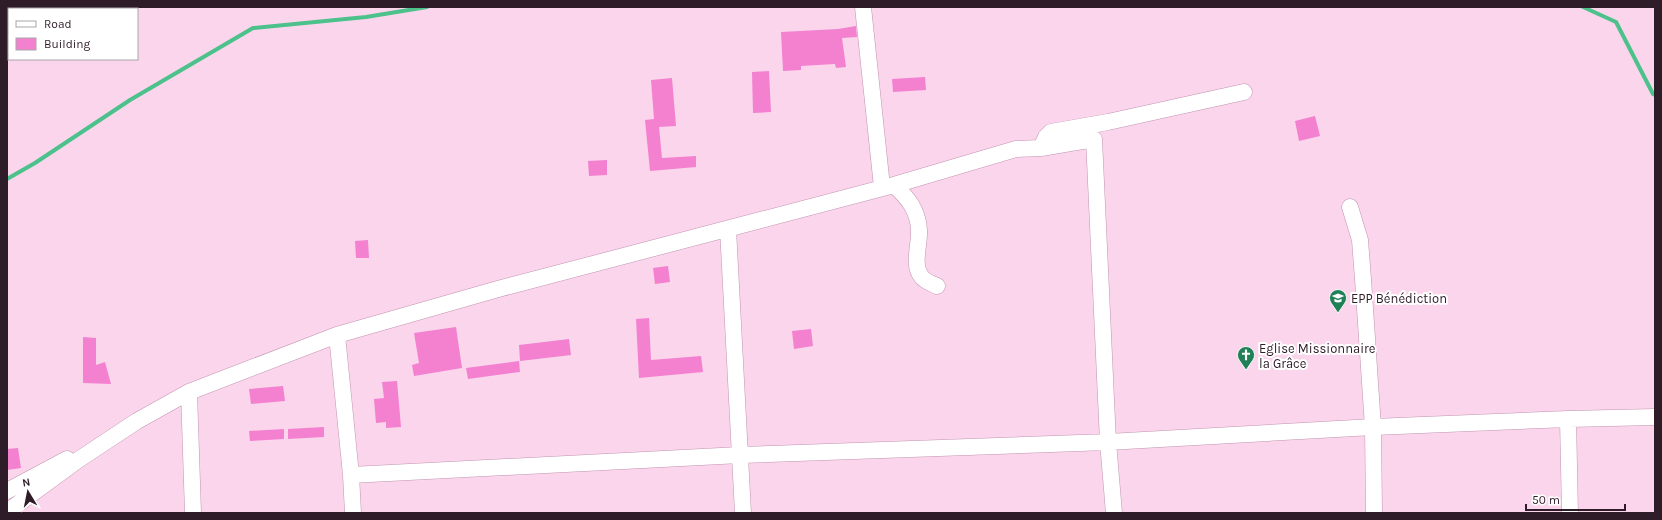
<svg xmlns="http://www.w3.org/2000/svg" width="1662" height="520" font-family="Karla,sans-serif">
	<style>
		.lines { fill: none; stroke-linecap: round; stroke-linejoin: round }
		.stream { stroke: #4cc18b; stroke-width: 4 }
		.building { fill: #f381cf }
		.minor-casing { stroke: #c194b1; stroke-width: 17 }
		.minor { stroke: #fff; stroke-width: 16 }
		.labels { text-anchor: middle; stroke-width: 4; stroke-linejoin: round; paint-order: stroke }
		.poi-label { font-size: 13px; fill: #2e1d28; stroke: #fff; text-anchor: start }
	</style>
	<rect width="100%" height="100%" fill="#fbd5ec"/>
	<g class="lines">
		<path class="stream" d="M 1583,7 L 1616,22 L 1653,94 L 1655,95
			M 7,179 L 35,163 L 130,100 L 253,28 L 366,17 L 427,7"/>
	</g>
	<path class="building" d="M 856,26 L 857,37 L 842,38 L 846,67 L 836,68 L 835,64 L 801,66 L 801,70 L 783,71 L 781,32 L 838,29 Z
		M 769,71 L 771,112 L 753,113 L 752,72 Z
		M 925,77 L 926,90 L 893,92 L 892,79 Z
		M 672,78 L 676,126 L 659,127 L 662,158 L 696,156 L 696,167 L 650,171 L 645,120 L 654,119 L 651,80 Z
		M 1315,116 L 1320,136 L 1299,141 L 1295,121 Z
		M 607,160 L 607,175 L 589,176 L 588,161 Z
		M 368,240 L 369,258 L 356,258 L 355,241 Z
		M 668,266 L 670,282 L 655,284 L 653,268 Z
		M 649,318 L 651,360 L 701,356 L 703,372 L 639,378 L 636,319 Z
		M 456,327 L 462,368 L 414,376 L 412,365 L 419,363 L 414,333 Z
		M 811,329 L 813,346 L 794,349 L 792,331 Z
		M 83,337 L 96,338 L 96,365 L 105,362 L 111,384 L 83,383 Z
		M 569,339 L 571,355 L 520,361 L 519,345 Z
		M 519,361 L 520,372 L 468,379 L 466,368 Z
		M 397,381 L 401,427 L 386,428 L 386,422 L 376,423 L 374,399 L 384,398 L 382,382 Z
		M 283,386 L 285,401 L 251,404 L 249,389 Z
		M 324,427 L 324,437 L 288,439 L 288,429 Z
		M 284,429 L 284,439 L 250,441 L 249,431 Z
		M 18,448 L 21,468 L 7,470 L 7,449 Z"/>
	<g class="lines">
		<defs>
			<path id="minor" d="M 863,7 L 882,187
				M 1041,148 L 1046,137 L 1051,132 L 1108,122 L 1244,92
				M 894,185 C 908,198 918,210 919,230 C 920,244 912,264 921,276 C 924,281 932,284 937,286
				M 1350,207 L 1360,240 L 1363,279 L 1373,427 L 1374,513
				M 728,229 L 743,513
				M 337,335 L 351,475 L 353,513
				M 189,392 L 193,513
				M 1568,419 L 1570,513
				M 351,475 L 740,455 L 1108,442 L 1373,427 L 1568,419 L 1655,417
				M 7,491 L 67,459
				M 7,512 L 78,460 L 137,421 L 189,392 L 337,335 L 498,289 L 894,185 L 1016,149 L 1041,148 L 1094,139 L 1108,442 L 1114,513"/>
		</defs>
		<use href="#minor" class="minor-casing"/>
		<use href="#minor" class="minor"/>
	</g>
	<defs>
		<symbol id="school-pin" viewBox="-11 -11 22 30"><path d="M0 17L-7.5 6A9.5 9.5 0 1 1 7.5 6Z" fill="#208057" stroke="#fff"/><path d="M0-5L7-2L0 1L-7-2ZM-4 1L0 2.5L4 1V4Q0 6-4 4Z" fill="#fff"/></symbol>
		<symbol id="church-pin" viewBox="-11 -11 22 30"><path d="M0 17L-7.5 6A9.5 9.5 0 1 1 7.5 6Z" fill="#208057" stroke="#fff"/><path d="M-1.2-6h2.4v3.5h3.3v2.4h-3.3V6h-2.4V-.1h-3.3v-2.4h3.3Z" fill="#fff"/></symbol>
	</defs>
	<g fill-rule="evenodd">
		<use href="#school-pin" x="1328" y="288" width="20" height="27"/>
		<use href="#church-pin" x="1236" y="345" width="20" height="27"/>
	</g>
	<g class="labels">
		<g class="poi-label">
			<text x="1351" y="303">EPP Bénédiction</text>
			<text x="1259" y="353">Eglise Missionnaire<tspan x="1259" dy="15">la Grâce</tspan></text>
		</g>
	</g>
	<rect width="1662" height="520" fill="none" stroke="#2e1d28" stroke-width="16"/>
	<rect x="8" y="8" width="130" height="52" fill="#ffffff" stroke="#aba5a9"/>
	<rect x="16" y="21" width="20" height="6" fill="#ffffff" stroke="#aba5a9"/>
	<text x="44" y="28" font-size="12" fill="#2e1d28">Road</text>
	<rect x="16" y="38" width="20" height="12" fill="#f381cf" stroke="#aba5a9"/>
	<text x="44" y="48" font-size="12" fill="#2e1d28">Building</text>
	<g transform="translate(28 492) rotate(350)" stroke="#ffffff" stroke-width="3" paint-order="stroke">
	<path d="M0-3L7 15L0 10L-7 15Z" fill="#2e1d28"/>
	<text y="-6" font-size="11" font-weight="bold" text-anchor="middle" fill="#2e1d28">N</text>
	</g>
	<path d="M1526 504v6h99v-6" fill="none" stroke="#2e1d28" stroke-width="2"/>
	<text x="1532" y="504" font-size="12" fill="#2e1d28" stroke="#ffffff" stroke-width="3" paint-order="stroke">50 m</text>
</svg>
